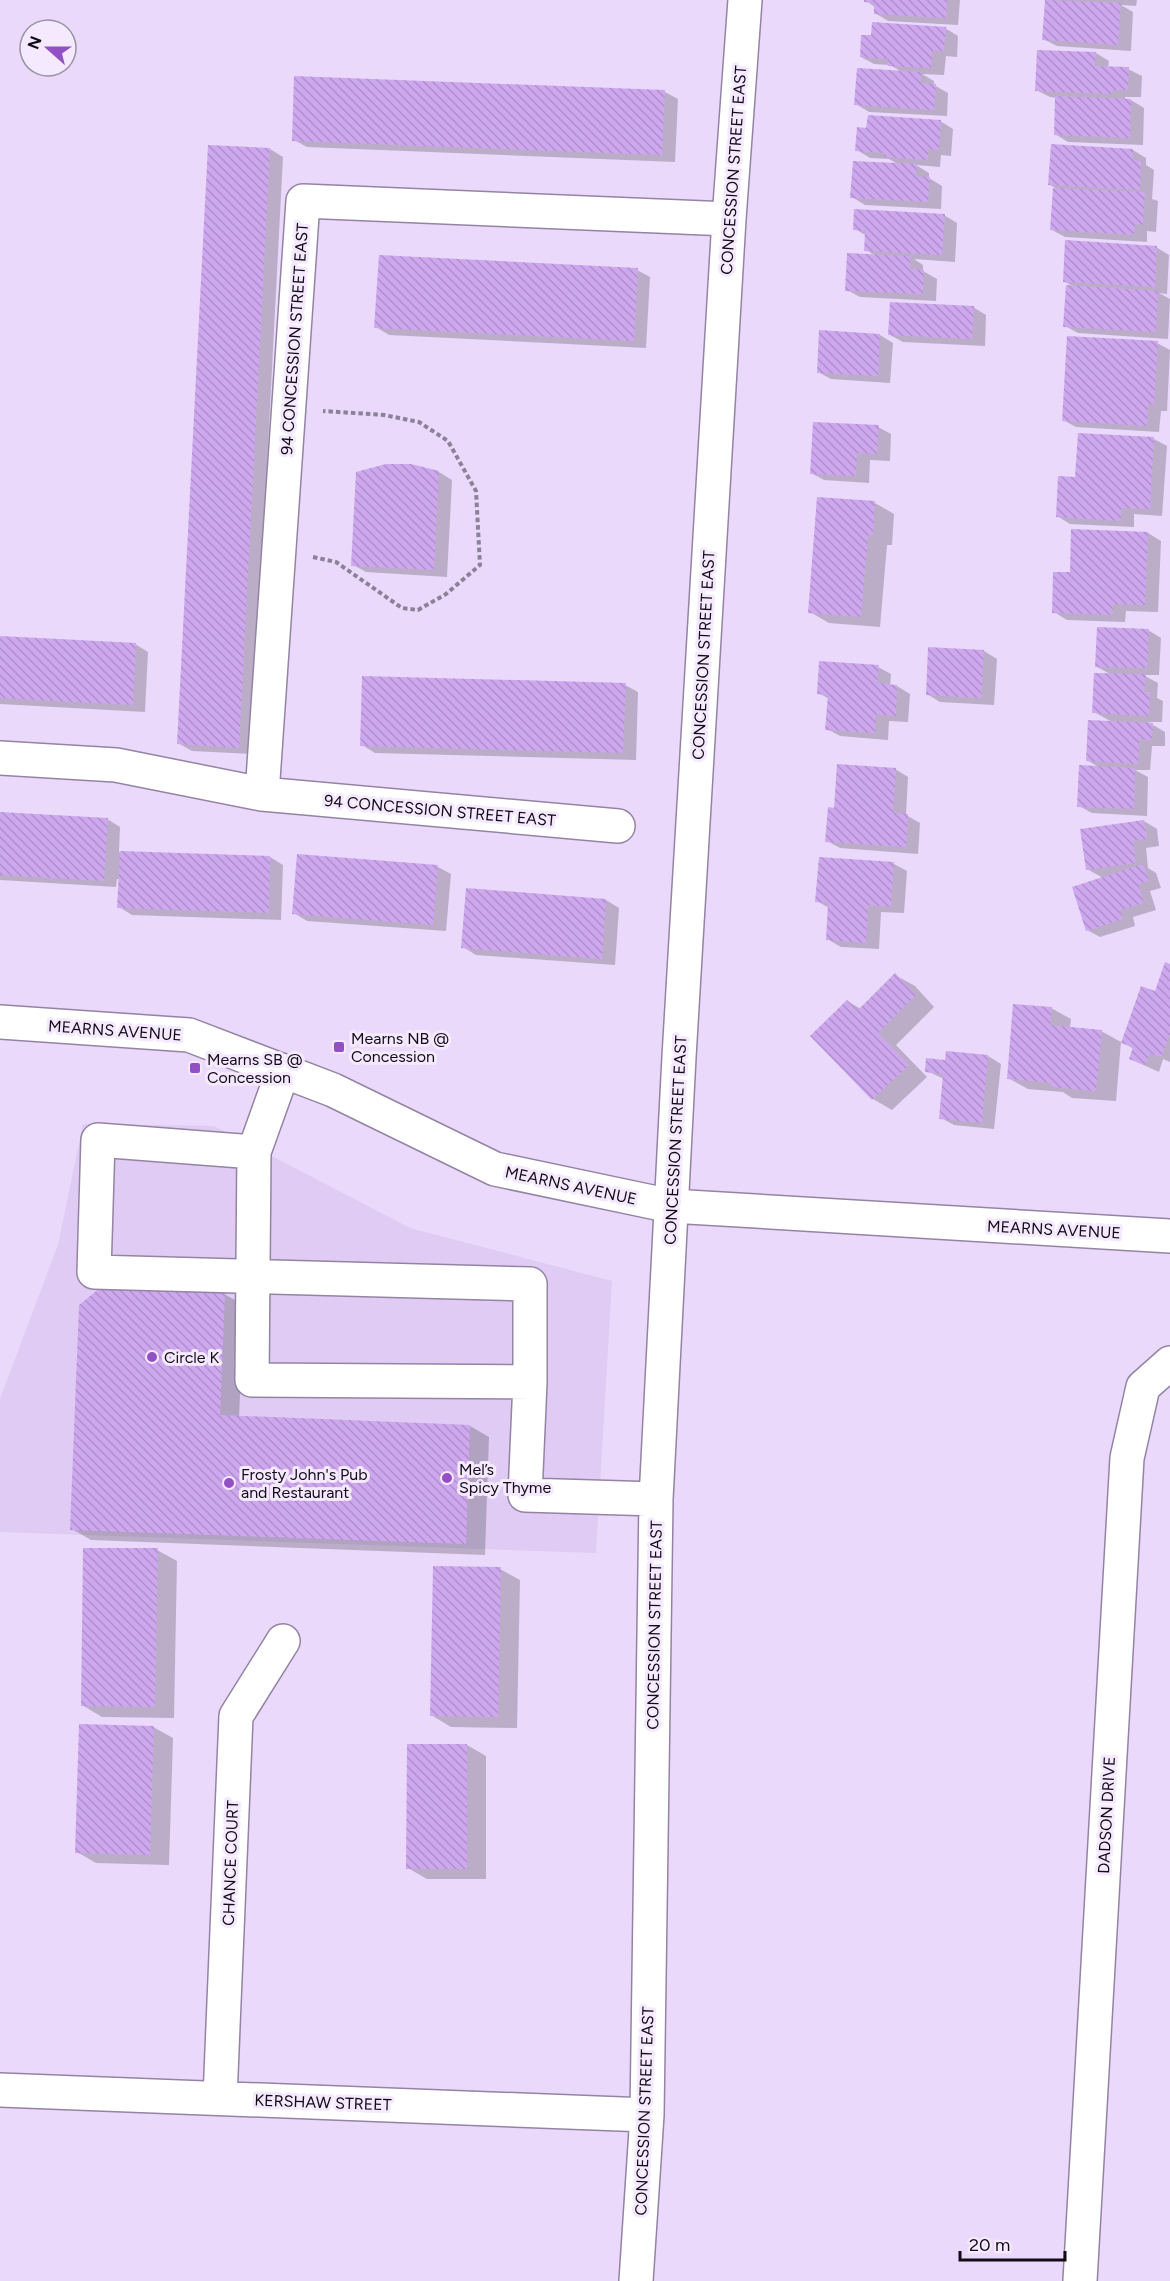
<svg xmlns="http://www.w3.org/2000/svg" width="1170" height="2281" font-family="Figtree,sans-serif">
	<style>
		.built { fill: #dfcbf3 }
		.shadow { fill: #0003 }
		.building { fill: url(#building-back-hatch) }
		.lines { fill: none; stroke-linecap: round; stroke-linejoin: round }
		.minor-casing { stroke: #9484a3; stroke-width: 36 }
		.path { stroke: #8d8199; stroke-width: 4; stroke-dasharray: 4.5 3; stroke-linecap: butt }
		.minor { stroke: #fff; stroke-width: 33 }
		.poi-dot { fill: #9350c5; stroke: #f4e9fe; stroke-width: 2 }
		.labels { text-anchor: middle; stroke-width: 6; stroke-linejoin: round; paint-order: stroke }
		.street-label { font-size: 16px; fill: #120c17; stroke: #f4e9fe }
		.poi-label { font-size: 16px; fill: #120c17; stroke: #f4e9fe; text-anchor: start }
	</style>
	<defs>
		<pattern id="building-back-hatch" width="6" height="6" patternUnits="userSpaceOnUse" patternTransform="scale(1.5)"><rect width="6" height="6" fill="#cea8ef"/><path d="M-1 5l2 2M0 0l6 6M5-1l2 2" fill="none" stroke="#b08fcc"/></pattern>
	</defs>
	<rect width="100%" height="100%" fill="#ead9fb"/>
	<path class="built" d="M 83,1124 L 214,1126 L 410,1228 L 612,1281 L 596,1553 L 0,1532 L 0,1399 L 58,1245 Z"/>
	<path class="shadow" d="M 865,0 L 960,0 L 958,25 L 888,21 L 875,13 L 875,7 Z
		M 1046,0 L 1137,0 L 1136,6 L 1121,5 L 1133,12 L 1131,51 L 1057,46 L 1043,39 Z
		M 945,28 L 958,36 L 957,57 L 946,56 L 944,75 L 922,74 L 934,81 L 934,85 L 948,93 L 947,116 L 869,112 L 856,104 L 902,72 L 890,65 L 874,64 L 861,57 Z
		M 1096,53 L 1109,61 L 1108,68 L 1128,69 L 1142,76 L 1141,97 L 1125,97 L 1125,100 L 1131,100 L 1144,108 L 1143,145 L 1068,142 L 1055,134 L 1057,98 L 1050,97 L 1036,90 Z
		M 665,92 L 678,99 L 675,162 L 307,147 L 294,140 Z
		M 940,121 L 953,129 L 951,156 L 941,155 L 940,167 L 916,165 L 929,173 L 929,178 L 942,186 L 941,209 L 865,205 L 852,197 L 899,165 L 889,159 L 870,158 L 857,150 Z
		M 270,149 L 283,157 L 252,754 L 192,751 L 178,743 Z
		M 1133,150 L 1146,158 L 1146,165 L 1154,170 L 1152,199 L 1158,201 L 1156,232 L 1147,231 L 1147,242 L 1065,237 L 1052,230 L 1059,190 L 1050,185 Z
		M 944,215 L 957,223 L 955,262 L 914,259 L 923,265 L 923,271 L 937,279 L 936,301 L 860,297 L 847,290 L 876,256 L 866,250 L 867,236 L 855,229 Z
		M 1156,247 L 1169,255 L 1167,294 L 1159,293 L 1170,299 L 1168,339 L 1078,333 L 1065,326 L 1074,287 L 1064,281 Z
		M 637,270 L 650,277 L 646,348 L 389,335 L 376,327 Z
		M 973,307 L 986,315 L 985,346 L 903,342 L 890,335 Z
		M 880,335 L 893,343 L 890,383 L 831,379 L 818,372 Z
		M 1157,343 L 1170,350 L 1167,411 L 1161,411 L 1159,432 L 1076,427 L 1063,420 Z
		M 878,427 L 891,434 L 890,461 L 870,460 L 869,483 L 824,480 L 811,473 Z
		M 1154,439 L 1167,446 L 1162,516 L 1134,514 L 1134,527 L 1070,524 L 1057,516 L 1076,478 Z
		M 439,472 L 452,480 L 447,577 L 366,572 L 353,565 Z
		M 875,503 L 894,514 L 892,545 L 887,545 L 880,627 L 829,623 L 810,612 Z
		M 1148,533 L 1161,541 L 1158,612 L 1126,611 L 1125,622 L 1067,620 L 1054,612 L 1071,574 Z
		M 1148,630 L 1161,638 L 1159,675 L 1143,675 L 1158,683 L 1157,698 L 1163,701 L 1162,722 L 1148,722 L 1165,732 L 1165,746 L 1152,746 L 1150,770 L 1135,770 L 1148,777 L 1147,816 L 1092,813 L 1079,806 L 1100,768 L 1087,760 L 1112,722 L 1094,712 L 1112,675 L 1097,667 Z
		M 0,637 L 135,644 L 148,652 L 145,712 L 0,704 Z
		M 984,651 L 997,659 L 994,705 L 940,702 L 927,694 Z
		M 878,667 L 891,674 L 890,686 L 897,686 L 910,694 L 908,722 L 889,721 L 888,740 L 840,736 L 827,729 L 829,699 L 819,693 Z
		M 625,685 L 638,692 L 636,760 L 375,753 L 362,745 Z
		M 895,769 L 908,777 L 906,815 L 920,823 L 918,854 L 840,848 L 827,841 L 835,810 Z
		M 0,813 L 107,819 L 120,827 L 119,852 L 270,857 L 283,865 L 281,920 L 132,915 L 119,907 L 120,879 L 117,879 L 116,887 L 0,880 Z
		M 1144,821 L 1157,829 L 1159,846 L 1146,848 L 1148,868 L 1156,873 L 1161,888 L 1150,891 L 1156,910 L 1133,917 L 1135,926 L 1100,937 L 1087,930 L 1103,878 L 1087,869 Z
		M 894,864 L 907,871 L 904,913 L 881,912 L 879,949 L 841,947 L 827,939 L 829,908 L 817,901 Z
		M 438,867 L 451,874 L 446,931 L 307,921 L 294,913 Z
		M 606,900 L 619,908 L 615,965 L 476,955 L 463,947 Z
		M 1170,966 L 1170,1062 L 1163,1059 L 1159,1072 L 1130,1059 L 1134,1049 L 1122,1042 L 1156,993 Z
		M 895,975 L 915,986 L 934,1007 L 896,1045 L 927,1077 L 892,1110 L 873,1099 L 847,1001 L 861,1009 Z
		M 1051,1008 L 1071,1019 L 1070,1028 L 1101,1031 L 1121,1042 L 1116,1101 L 1072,1098 L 1063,1092 L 1028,1089 L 1008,1078 Z
		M 988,1056 L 1001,1064 L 994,1129 L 954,1125 L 941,1118 L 944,1079 L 927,1071 L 946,1062 Z
		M 224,1294 L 244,1305 L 239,1418 L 470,1426 L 489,1437 L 485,1555 L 91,1540 L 72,1529 Z
		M 157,1550 L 177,1561 L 174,1718 L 102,1717 L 82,1705 Z
		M 500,1569 L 520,1580 L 517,1728 L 451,1727 L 431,1715 Z
		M 153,1727 L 173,1738 L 169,1865 L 96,1863 L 77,1852 Z
		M 467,1745 L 486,1756 L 486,1879 L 427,1879 L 408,1868 Z"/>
	<path class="building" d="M 864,0 L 947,0 L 946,18 L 874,14 L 874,3 L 864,2 Z
		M 1045,0 L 1121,3 L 1118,45 L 1042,40 Z
		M 872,22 L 946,27 L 944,51 L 933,50 L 931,68 L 888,66 L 888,59 L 860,57 L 861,35 L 871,35 Z
		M 1037,50 L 1096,52 L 1095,66 L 1129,67 L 1128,90 L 1113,90 L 1112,94 L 1035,91 Z
		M 857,68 L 921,72 L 921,83 L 936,84 L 934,110 L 854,105 Z
		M 294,76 L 665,90 L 662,155 L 292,141 Z
		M 1055,96 L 1131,99 L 1130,138 L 1054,135 Z
		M 868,115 L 941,120 L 939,150 L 928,149 L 928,160 L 884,157 L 884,153 L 855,151 L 857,127 L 866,128 Z
		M 1051,144 L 1133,149 L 1133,160 L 1141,161 L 1140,190 L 1048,185 Z
		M 208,145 L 270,148 L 239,748 L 177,744 Z
		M 853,161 L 917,164 L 916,176 L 930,177 L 928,202 L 850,198 Z
		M 1053,188 L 1145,192 L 1143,225 L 1135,224 L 1134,235 L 1050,230 Z
		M 854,209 L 945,214 L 942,255 L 864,251 L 865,231 L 853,230 Z
		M 1065,240 L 1157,246 L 1155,287 L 1063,282 Z
		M 847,253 L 910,256 L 910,269 L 924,270 L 923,294 L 845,291 Z
		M 379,255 L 638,268 L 634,341 L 374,328 Z
		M 1066,285 L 1158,291 L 1156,332 L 1063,327 Z
		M 890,302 L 974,306 L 972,339 L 888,335 Z
		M 819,330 L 880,334 L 878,376 L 817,373 Z
		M 1067,336 L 1158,341 L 1154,405 L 1148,404 L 1147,426 L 1062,421 Z
		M 813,422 L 879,425 L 877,454 L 857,453 L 856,476 L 810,474 Z
		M 1078,433 L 1154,437 L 1150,509 L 1121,508 L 1121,521 L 1056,517 L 1058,476 L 1075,477 Z
		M 386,464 L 411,464 L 439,471 L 434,570 L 351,566 L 356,472 Z
		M 817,497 L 875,501 L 873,535 L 868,535 L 861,617 L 808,613 Z
		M 1071,529 L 1148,532 L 1145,605 L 1113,604 L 1112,615 L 1052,613 L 1053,572 L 1070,572 Z
		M 1097,627 L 1149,629 L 1147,668 L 1095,667 Z
		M 0,636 L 136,643 L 133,705 L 0,698 Z
		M 928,647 L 984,650 L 981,698 L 926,695 Z
		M 819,661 L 879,665 L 877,683 L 897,685 L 896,716 L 876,714 L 875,733 L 825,730 L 828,695 L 817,694 Z
		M 1094,673 L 1146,674 L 1144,692 L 1150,692 L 1149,716 L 1092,713 Z
		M 362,676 L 626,683 L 623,753 L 360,746 Z
		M 1088,720 L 1153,723 L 1152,740 L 1139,739 L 1138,764 L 1086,761 Z
		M 837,764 L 896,768 L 893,813 L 908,814 L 906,847 L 825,842 L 828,807 L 834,808 Z
		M 1079,765 L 1135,768 L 1134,809 L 1077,807 Z
		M 0,812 L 108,818 L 104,881 L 0,875 Z
		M 1144,820 L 1147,839 L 1133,841 L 1136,863 L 1086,870 L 1080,829 Z
		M 120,851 L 270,856 L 269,913 L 117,908 Z
		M 297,854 L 438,865 L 433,925 L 292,914 Z
		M 819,857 L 894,862 L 891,907 L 868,905 L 866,943 L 826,940 L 828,903 L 815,902 Z
		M 1143,864 L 1149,881 L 1138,884 L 1144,903 L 1120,910 L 1123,919 L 1086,931 L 1072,887 Z
		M 466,888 L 606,899 L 602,959 L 461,948 Z
		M 1165,962 L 1170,964 L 1170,1034 L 1161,1057 L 1150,1053 L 1145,1065 L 1129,1059 L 1133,1047 L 1121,1043 L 1141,986 L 1155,991 Z
		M 895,973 L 916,995 L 878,1033 L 909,1065 L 872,1100 L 810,1036 L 847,1000 L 858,1010 Z
		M 1013,1004 L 1052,1007 L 1050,1025 L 1102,1030 L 1096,1091 L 1051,1087 L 1051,1083 L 1007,1079 Z
		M 946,1051 L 988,1055 L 982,1123 L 939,1119 L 943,1074 L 925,1072 L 926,1058 L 945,1060 Z
		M 100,1288 L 225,1293 L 220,1415 L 470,1425 L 466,1544 L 70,1530 L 79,1305 Z
		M 83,1548 L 158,1548 L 155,1707 L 81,1706 Z
		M 433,1566 L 501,1567 L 498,1717 L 430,1716 Z
		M 79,1724 L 154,1726 L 150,1855 L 75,1853 Z
		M 407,1744 L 467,1744 L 467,1869 L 406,1869 Z"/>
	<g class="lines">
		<defs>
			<path id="minor" d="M 0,758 L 116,765 L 262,794 L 618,826
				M 262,794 L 303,201 L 729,219
				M 0,1022 L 189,1035 L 333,1090 L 495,1169 L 671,1206 L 1170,1236
				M 254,1152 L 283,1071
				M 530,1382 L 530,1284 L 94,1272 L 98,1140 L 254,1152 L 252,1380 L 530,1382 L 525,1495 L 656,1499
				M 0,2090 L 647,2115
				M 220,2098 L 236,1716 L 283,1641
				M 636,2281 L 647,2115 L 656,1499 L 679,1057 L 729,219 L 745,0
				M 1080,2281 L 1127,1458 L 1143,1387 L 1170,1363"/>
		</defs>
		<use href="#minor" class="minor-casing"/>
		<path class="path" d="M 313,557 L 336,562 L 402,608 L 418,610 L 446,594 L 480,565 L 476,491 L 448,441 L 419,422 L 384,415 L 323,411"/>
		<use href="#minor" class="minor"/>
	</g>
	<g class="poi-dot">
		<rect x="333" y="1041" width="12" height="12" rx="3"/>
		<rect x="189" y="1062" width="12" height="12" rx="3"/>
		<circle cx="152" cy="1357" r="6"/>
		<circle cx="447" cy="1478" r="6"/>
		<circle cx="229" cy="1483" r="6"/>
	</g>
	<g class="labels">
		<g class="street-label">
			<text transform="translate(733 170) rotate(-86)" y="6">CONCESSION STREET EAST</text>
			<text transform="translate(294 339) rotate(-86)" y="6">94 CONCESSION STREET EAST</text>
			<text transform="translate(703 655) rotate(-87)" y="6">CONCESSION STREET EAST</text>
			<text transform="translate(440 810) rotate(5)" y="6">94 CONCESSION STREET EAST</text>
			<text transform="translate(115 1030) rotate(4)" y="6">MEARNS AVENUE</text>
			<text transform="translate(675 1140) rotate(-87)" y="6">CONCESSION STREET EAST</text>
			<text transform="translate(571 1185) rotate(12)" y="6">MEARNS AVENUE</text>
			<text transform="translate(1054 1229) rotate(3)" y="6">MEARNS AVENUE</text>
			<text transform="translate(654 1625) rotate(-89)" y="6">CONCESSION STREET EAST</text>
			<text transform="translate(1106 1815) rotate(-87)" y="6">DADSON DRIVE</text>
			<text transform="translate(230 1863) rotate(-88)" y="6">CHANCE COURT</text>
			<text transform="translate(323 2102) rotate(2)" y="6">KERSHAW STREET</text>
			<text transform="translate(644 2111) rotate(-88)" y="6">CONCESSION STREET EAST</text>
		</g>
		<g class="poi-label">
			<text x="351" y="1044">Mearns NB @<tspan x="351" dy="18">Concession</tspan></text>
			<text x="207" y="1065">Mearns SB @<tspan x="207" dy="18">Concession</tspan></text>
			<text x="164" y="1363">Circle K</text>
			<text x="459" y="1475">Mel’s<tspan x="459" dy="18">Spicy Thyme</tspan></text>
			<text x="241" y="1480">Frosty John's Pub<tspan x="241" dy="18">and Restaurant</tspan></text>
		</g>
	</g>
	<g transform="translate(48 48) rotate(291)"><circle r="28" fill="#f4e9fe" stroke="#9a91a2" stroke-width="1.5"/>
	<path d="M0-4.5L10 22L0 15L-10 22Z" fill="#9350c5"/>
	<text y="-9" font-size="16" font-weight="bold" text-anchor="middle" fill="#120c17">N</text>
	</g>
	<path d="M960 2251v9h105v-9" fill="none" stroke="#120c17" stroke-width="3"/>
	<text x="969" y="2251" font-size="18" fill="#120c17" stroke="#f4e9fe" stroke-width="4.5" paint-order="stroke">20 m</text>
</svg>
